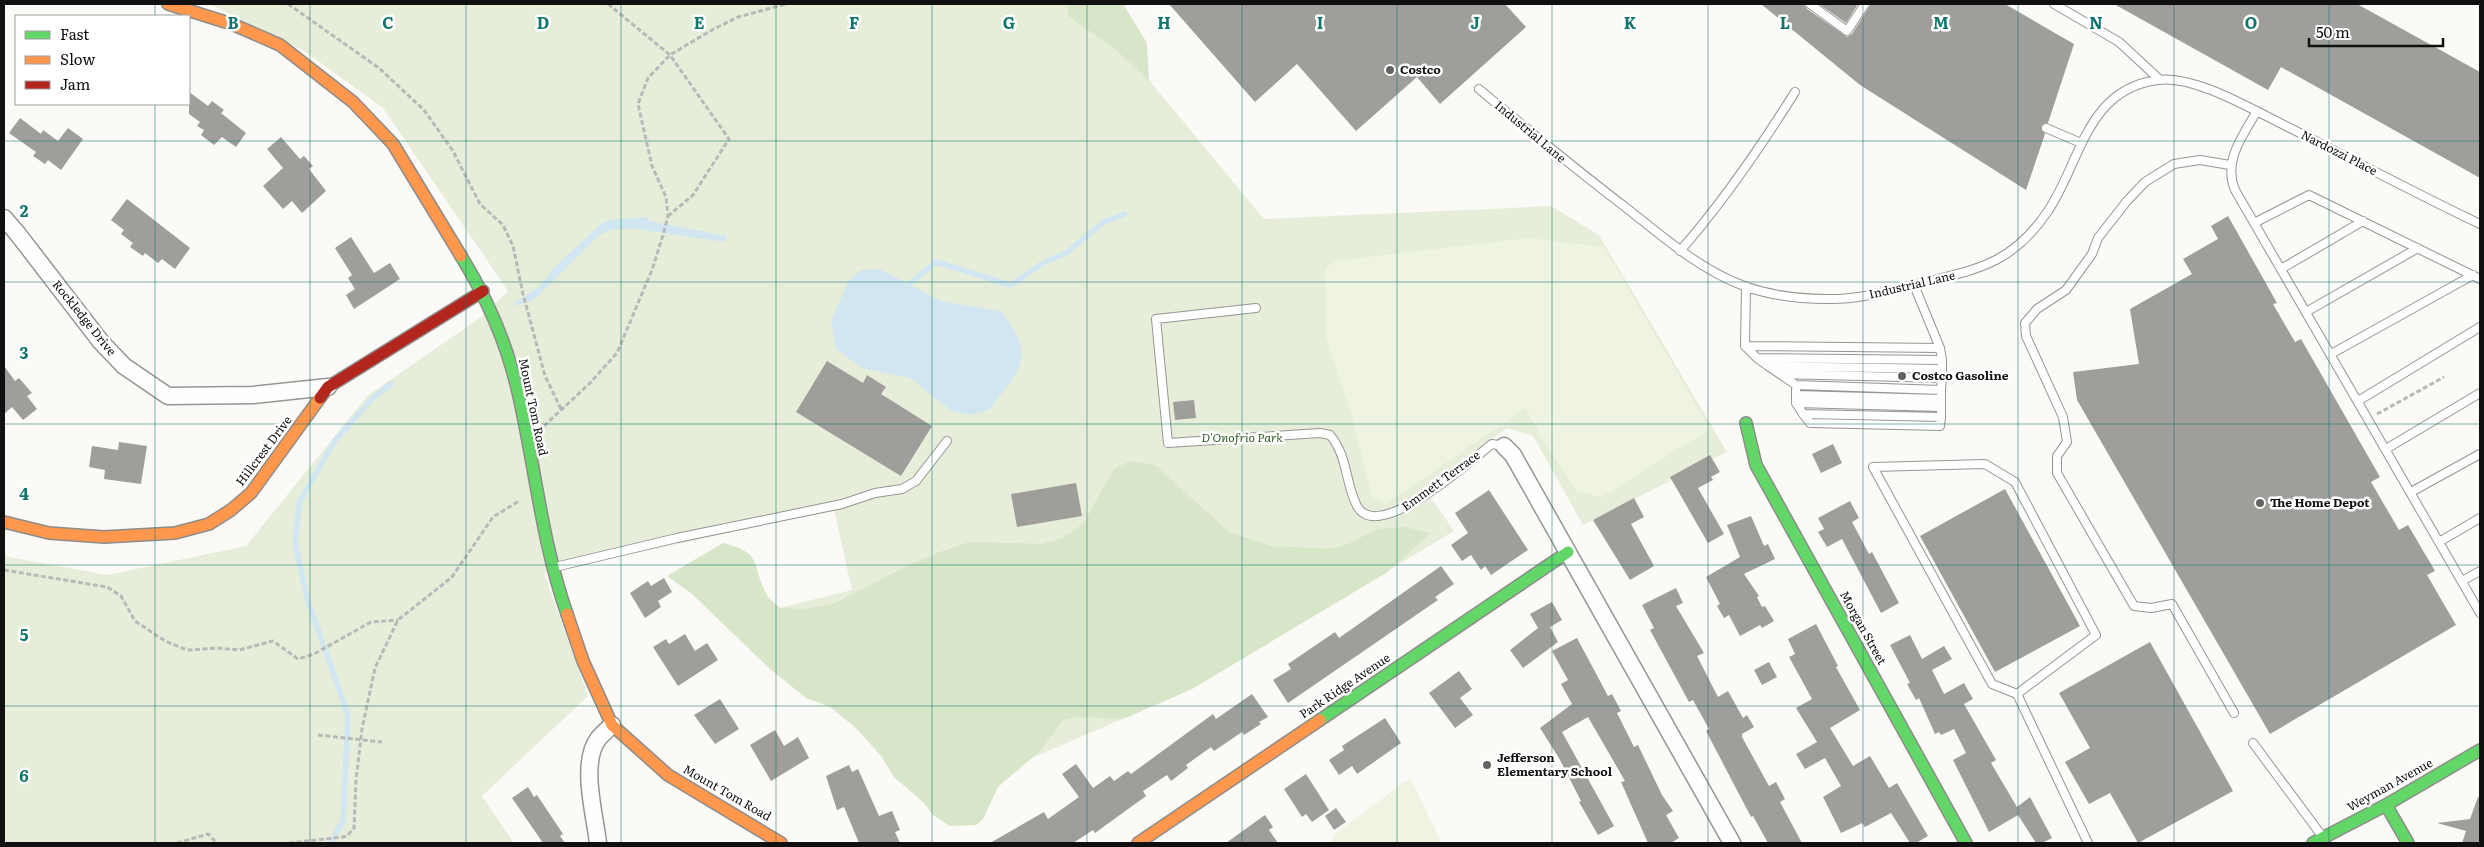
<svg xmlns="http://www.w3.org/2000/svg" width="2484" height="847" font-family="Literata,serif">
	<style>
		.green { fill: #e6eed9 }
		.forest { fill: #d7e5c8 }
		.pitch { fill: #eff3e2 }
		.water { fill: #d1e6f1 }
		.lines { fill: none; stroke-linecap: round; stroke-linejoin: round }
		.stream { stroke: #d1e6f1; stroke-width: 5.5 }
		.building { fill: #a09e9b }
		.lane-casing { stroke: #969594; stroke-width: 10 }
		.street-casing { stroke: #969594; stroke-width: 19 }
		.fast-casing { stroke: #8d8c8a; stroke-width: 14 }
		.slow-casing { stroke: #8d8c8a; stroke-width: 14 }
		.jam-casing { stroke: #8d8c8a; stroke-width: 14 }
		.path { stroke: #b9b9b8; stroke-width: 3; stroke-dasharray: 5 2.5; stroke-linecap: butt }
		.lane { stroke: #fffefe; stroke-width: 8 }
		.street { stroke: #fffefe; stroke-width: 16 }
		.fast { stroke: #63d668; stroke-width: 11 }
		.slow { stroke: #ff974d; stroke-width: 11 }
		.jam { stroke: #b3261e; stroke-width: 11 }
		.path-bridge { stroke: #b9b9b8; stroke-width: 3; stroke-dasharray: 5 2.5; stroke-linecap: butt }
		.grid { fill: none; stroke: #0f766e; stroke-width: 1; stroke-opacity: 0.55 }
		.poi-dot { fill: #636260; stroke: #fff; stroke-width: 2 }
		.labels { text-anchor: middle; stroke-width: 5; stroke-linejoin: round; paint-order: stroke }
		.poi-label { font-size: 12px; font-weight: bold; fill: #101010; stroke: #fff; text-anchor: start }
		.street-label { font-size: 12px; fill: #101010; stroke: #fff }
		.park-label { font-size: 12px; font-style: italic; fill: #346027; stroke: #fff }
		.grid-label { font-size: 16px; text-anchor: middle; font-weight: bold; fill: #0f766e; stroke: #fff; stroke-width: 5; stroke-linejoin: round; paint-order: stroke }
	</style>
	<rect width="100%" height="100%" fill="#fcfaf6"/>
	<path class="green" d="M 210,4 L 1086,4 L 1264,219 L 1551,206 L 1599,235 L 1727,452 L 1583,525 L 1533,436 L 1507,428 L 1425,489 L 1454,531 L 1192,689 L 937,799 L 747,616 L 852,590 L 834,510 L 544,573 L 588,696 L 482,796 L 514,843 L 4,843 L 4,556 L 107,575 L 246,546 L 367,396 L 481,317 L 508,291 L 383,108 L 304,51 Z"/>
	<path class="forest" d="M 1067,4 L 1123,4 L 1147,43 L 1149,81 L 1115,49 L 1068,16 Z
		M 1130,461 L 1155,465 L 1229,532 L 1271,546 L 1331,549 L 1348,544 L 1377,529 L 1405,527 L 1431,533 L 1386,573 L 1192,689 L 1123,719 L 1078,717 L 1063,720 L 1041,750 L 998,787 L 983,819 L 976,825 L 950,826 L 933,815 L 924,803 L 894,777 L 881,756 L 856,728 L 830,707 L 806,698 L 770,669 L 692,594 L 667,576 L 723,543 C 764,553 751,565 766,593 C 768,599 775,603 780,608 L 803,609 L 833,604 L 901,569 L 937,553 L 969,542 L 1042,544 L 1063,538 L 1083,524 L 1114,469 Z"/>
	<path class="pitch" d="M 1529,238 L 1604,247 L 1710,429 L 1602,497 L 1577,491 L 1540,435 L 1526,408 L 1386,504 L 1372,497 L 1352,416 L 1326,337 L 1325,270 L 1334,261 Z
		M 1410,778 L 1442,843 L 1332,843 L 1334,834 Z"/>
	<path class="water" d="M 647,217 L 649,221 L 727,236 L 725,242 L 636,229 L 612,229 L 598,236 L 534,300 L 516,306 L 514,303 L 539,287 L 553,269 L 602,223 L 610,220 Z
		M 880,269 L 941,301 L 1001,311 C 1038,357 1020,370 989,410 L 969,415 L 950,410 L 910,378 L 862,368 L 836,349 L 831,321 L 848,282 L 861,270 Z"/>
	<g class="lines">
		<path class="stream" d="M 904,288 L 936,262 L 1011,285 L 1043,263 L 1066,253 L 1104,222 L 1125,214
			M 330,843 L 343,821 L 348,715 L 308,601 L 295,544 L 299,503 L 334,442 L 373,398 L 391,384"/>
	</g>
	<path class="building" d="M 1169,4 L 1505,4 L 1526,27 L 1440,104 L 1417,77 L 1356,131 L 1297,64 L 1255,102 Z
		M 1761,4 L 1804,4 L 1807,9 L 1847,37 L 1852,34 L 1871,4 L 2005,4 L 2074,44 L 2048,123 L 2041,126 L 2045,134 L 2026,190 L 1860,85 Z
		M 1819,4 L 1858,4 L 1846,23 Z
		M 2114,4 L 2357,4 L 2480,72 L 2480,178 L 2281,67 L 2268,90 Z
		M 189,92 L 208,106 L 212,101 L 224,110 L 221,113 L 246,133 L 236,147 L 222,137 L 214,145 L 201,135 L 204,130 L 197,126 L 200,122 L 189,114 Z
		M 20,118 L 41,134 L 43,130 L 58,141 L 68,128 L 83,139 L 61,170 L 48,160 L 45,164 L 33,156 L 36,152 L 9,133 Z
		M 281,137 L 300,159 L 304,156 L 313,166 L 309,169 L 326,191 L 302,213 L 292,201 L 283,209 L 263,186 L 283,168 L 267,149 Z
		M 127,199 L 190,248 L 175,269 L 162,259 L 158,263 L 145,253 L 143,256 L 130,247 L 133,243 L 121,234 L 124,230 L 111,220 Z
		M 2228,216 L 2277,303 L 2273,304 L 2295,342 L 2301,339 L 2380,477 L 2371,482 L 2399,530 L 2408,525 L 2435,571 L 2427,575 L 2456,625 L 2270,734 L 2077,400 L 2073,372 L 2139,364 L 2130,309 L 2192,274 L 2183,259 L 2218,239 L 2211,226 Z
		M 351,237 L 374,273 L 390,263 L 400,279 L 354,309 L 346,295 L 355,289 L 348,278 L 352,275 L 335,248 Z
		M 827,361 L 863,383 L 867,375 L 886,387 L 881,394 L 932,426 L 901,476 L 796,412 Z
		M 4,366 L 15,381 L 19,378 L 32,393 L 27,396 L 37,409 L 23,420 L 12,407 L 4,414 Z
		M 1194,400 L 1196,418 L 1175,420 L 1173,402 Z
		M 119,442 L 147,446 L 141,484 L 104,479 L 105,470 L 89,467 L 92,446 L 118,450 Z
		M 1833,444 L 1842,463 L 1821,473 L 1812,454 Z
		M 1710,455 L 1720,472 L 1711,477 L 1713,480 L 1698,488 L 1724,534 L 1708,543 L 1670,477 Z
		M 1076,483 L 1082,516 L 1017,527 L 1011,494 Z
		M 2005,489 L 2080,626 L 1995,672 L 1920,536 Z
		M 1489,490 L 1528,550 L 1491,575 L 1485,566 L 1481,570 L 1471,555 L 1462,561 L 1451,545 L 1468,533 L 1455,513 Z
		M 1634,498 L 1644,517 L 1631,524 L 1654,566 L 1630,580 L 1593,520 Z
		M 1850,501 L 1859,518 L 1852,522 L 1869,554 L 1872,552 L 1899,603 L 1881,613 L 1842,539 L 1827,547 L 1818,532 L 1824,529 L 1818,518 Z
		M 1751,516 L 1764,546 L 1768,544 L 1775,559 L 1744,574 L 1759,596 L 1757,597 L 1762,607 L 1765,606 L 1774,621 L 1762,628 L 1760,625 L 1740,636 L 1729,615 L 1724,618 L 1717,606 L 1720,604 L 1706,577 L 1740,557 L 1727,525 Z
		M 1441,566 L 1454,584 L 1435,597 L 1438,600 L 1288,703 L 1273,680 L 1291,669 L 1288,664 L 1335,632 L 1339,638 Z
		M 664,578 L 672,592 L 658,601 L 661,607 L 645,618 L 630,593 L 648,581 L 651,586 Z
		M 1676,588 L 1683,603 L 1676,606 L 1704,653 L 1697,656 L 1718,697 L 1728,691 L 1743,718 L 1747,715 L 1754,727 L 1742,734 L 1742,737 L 1769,786 L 1776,782 L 1785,799 L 1780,802 L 1802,843 L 1768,843 L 1753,816 L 1751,817 L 1706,731 L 1709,729 L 1693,700 L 1689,702 L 1650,630 L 1654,628 L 1642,605 Z
		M 1552,602 L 1562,620 L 1550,627 L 1558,642 L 1523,668 L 1510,650 L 1538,628 L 1530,614 Z
		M 1816,624 L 1838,666 L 1836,667 L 1860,710 L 1830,728 L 1853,766 L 1870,756 L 1889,788 L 1897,783 L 1928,836 L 1916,843 L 1910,843 L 1891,813 L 1865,827 L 1862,823 L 1841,833 L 1823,797 L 1841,786 L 1825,758 L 1805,769 L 1796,754 L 1817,742 L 1796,708 L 1812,699 L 1789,657 L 1795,654 L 1788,639 Z
		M 685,634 L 695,651 L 707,643 L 718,660 L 678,686 L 653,647 L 666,639 L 669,644 Z
		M 1910,635 L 1922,659 L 1944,646 L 1952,659 L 1932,670 L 1944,694 L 1964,683 L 1973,699 L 1964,704 L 1996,760 L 1991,763 L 2017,807 L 2030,797 L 2052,838 L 2042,843 L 2036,843 L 2018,815 L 1989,832 L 1953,760 L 1966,753 L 1954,729 L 1941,735 L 1939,732 L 1935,734 L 1919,698 L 1916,700 L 1907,684 L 1910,683 L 1890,645 Z
		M 1577,638 L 1608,696 L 1612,694 L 1621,711 L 1617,713 L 1634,747 L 1638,745 L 1662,795 L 1673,811 L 1666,815 L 1679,838 L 1671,843 L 1648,843 L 1621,782 L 1625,781 L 1588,717 L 1562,732 L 1614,826 L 1598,835 L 1579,802 L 1581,801 L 1559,758 L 1540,728 L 1572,704 L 1561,684 L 1568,680 L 1552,651 Z
		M 2150,642 L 2233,791 L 2138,843 L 2110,793 L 2089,804 L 2065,762 L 2090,748 L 2059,693 Z
		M 1769,662 L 1777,677 L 1762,685 L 1754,670 Z
		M 1459,671 L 1472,689 L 1460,698 L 1473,715 L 1455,728 L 1429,693 Z
		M 1252,694 L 1268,717 L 1259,722 L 1261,724 L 1244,735 L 1242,732 L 1214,751 L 1211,747 L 1186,765 L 1188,768 L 1171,781 L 1167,775 L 1143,791 L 1146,796 L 1095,833 L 1093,830 L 1073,843 L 990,843 L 1044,812 L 1048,819 L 1079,797 L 1062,774 L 1076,764 L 1093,788 L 1110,776 L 1114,781 L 1128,771 L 1131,774 L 1213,714 L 1216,719 Z
		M 720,699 L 739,729 L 715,744 L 694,715 Z
		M 1385,718 L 1401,743 L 1357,774 L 1352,766 L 1339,775 L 1329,760 L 1344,750 L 1342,746 Z
		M 775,730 L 784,746 L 798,737 L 809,758 L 771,781 L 750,745 Z
		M 849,765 L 852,772 L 858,769 L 879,816 L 892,811 L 900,830 L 895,832 L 900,843 L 859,843 L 844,807 L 837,810 L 826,776 Z
		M 1306,774 L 1329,810 L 1312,822 L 1306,814 L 1302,817 L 1284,789 Z
		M 528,787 L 534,797 L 537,795 L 563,834 L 560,836 L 565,843 L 543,843 L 512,798 Z
		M 2478,797 L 2480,798 L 2480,843 L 2462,843 L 2466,831 L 2437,823 L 2470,819 Z
		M 1336,808 L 1346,822 L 1334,830 L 1325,816 Z
		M 1265,815 L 1273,827 L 1269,830 L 1278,843 L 1226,843 Z"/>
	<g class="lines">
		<defs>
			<path id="lane" d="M 1810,4 L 1847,31 L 1865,4
				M 2054,4 L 2119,42 L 2159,79
				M 1479,89 C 1528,130 1578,171 1629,210 C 1664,238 1701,270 1744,286 C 1769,295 1801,299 1827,299 C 1860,300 1891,290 1922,283 C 1979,269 2013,263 2048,211 C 2081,162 2086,89 2158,80 C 2195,74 2258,113 2292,129 C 2355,161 2417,194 2480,224
				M 2257,111 C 2242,137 2223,161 2235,190 L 2480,613
				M 2046,128 L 2081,143
				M 2230,165 L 2200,160 L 2174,164 L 2145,182 L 2127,201 L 2098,238 L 2092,254 L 2066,290 L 2037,309 L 2025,323 L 2026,336 L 2063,417 L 2067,442 L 2057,456 L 2057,473 L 2134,606 L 2151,608 L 2172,604 L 2234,713
				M 2254,223 L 2309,195 L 2480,279
				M 1680,251 C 1724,201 1760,148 1795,92
				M 2281,269 L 2363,221
				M 1746,286 L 1745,346 L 1757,358 L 1942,360 L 1940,348
				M 1256,308 L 1156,319 L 1168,443 L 1320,433 L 1330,435 C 1348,456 1345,483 1357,506 C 1378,545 1471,460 1492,444 L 1504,446
				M 2306,312 L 2418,248
				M 1745,346 L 1940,348 L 1914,285
				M 2331,354 L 2473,275
				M 1757,358 L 1768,366 L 1942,369 L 1942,360
				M 1768,366 L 1780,374 L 1942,378 L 1942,369
				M 1780,374 L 1796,385 L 1941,390 L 1942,378
				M 1796,385 L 1796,395 L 1941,399 L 1941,390
				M 1796,395 L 1796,403 L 1941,407 L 1941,399
				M 2358,401 L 2480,327
				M 1796,403 L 1803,414 L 1941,417 L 1941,407
				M 1803,414 L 1810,423 L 1940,426 L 1941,417
				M 2386,449 L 2480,393
				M 2411,492 L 2480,454
				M 2439,542 L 2480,518
				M 555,567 L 677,538 L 842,504 L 875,493 L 902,489 L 916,481 L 947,441
				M 2462,581 L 2480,571
				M 2017,694 L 2096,635 L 2015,482 L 1985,464 L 1873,467 L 1992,684 L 2017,694 L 2088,843
				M 2253,743 L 2322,836"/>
			<path id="street" d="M 4,218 L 17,233 L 101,342 L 124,366 L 168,396 L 253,395 L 328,387
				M 1504,446 L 1513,455 L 1732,843
				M 598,843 C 595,815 580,764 598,739 C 602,734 608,729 612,725"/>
			<path id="fast" d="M 461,256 C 487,298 507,344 518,392 C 535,466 542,543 567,614
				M 1746,423 L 1756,465 L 1966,843
				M 1320,720 L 1568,552
				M 2386,805 L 2408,843
				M 2313,843 L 2386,805 L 2480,750"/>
			<path id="slow" d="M 168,4 L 232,24 L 280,45 L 353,102 L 393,144 L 461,256
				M 4,522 L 49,533 L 104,537 L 175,533 L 209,524 L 231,510 L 251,493 L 320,398
				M 567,614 L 583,661 L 612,725 L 668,775 L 781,843
				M 1138,843 L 1320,720"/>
			<path id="jam" d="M 320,398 L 328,387 L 483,291"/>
		</defs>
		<use href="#lane" class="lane-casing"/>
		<use href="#street" class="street-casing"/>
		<use href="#fast" class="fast-casing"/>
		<use href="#slow" class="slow-casing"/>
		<use href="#jam" class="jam-casing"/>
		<path class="path" d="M 288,4 L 379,68 L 424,110 L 453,151 L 480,204 L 503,225 L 513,246 L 523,294 L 545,376 L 561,409
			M 608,4 L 670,55 L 729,139 L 693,195 L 668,216
			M 2377,414 L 2444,377
			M 544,426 L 590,383 L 617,353 L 652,270 L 663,235 L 668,216 L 666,197 L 652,166 L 638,104 L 648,78 L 670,55 L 710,31 L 738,17 L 786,4
			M 4,570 L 107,587 L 121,596 L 135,621 L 165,641 L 187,650 L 218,648 L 239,650 L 273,641 L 298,659 L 314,654 L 371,622 L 398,620
			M 177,843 L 208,834 L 217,843
			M 289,843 L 342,837 L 347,836 L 354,828 L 356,780 L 362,729 L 375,668 L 398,620 L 452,577 L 493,517 L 519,501"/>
		<use href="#lane" class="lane"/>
		<use href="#street" class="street"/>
		<use href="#fast" class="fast"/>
		<use href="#slow" class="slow"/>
		<use href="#jam" class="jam"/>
		<path class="path-bridge" d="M 318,735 L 382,742"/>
	</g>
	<path class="grid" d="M 155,4 L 155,16M 310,4 L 310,843M 466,4 L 466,843M 621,4 L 621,843M 776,4 L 776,843M 932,4 L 932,843M 1087,4 L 1087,843M 1242,4 L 1242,843M 1397,4 L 1397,843M 1552,4 L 1552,843M 1708,4 L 1708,843M 1863,4 L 1863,843M 2018,4 L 2018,843M 2174,4 L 2174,843M 2329,4 L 2329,843M 155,104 L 155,843M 4,141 L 2480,141M 4,282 L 2480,282M 4,424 L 2480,424M 4,565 L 2480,565M 4,706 L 2480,706"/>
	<g class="poi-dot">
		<circle cx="1390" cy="70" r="5"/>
		<circle cx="1902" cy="376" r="5"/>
		<circle cx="2260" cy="503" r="5"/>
		<circle cx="1487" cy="765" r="5"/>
	</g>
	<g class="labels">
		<g class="poi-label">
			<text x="1400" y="74">Costco</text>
			<text x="1912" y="380">Costco Gasoline</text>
			<text x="2270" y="507">The Home Depot</text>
			<text x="1497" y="762">Jefferson<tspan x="1497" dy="14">Elementary School</tspan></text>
		</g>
		<g class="street-label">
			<text transform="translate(1530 132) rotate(40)" y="4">Industrial Lane</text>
			<text transform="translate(2339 153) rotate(27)" y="4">Nardozzi Place</text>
			<text transform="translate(1912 285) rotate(-13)" y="4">Industrial Lane</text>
			<text transform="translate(84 318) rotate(51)" y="4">Rockledge Drive</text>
			<text transform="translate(533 407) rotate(78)" y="4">Mount Tom Road</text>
			<text transform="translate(264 451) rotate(-53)" y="4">Hillcrest Drive</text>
			<text transform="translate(1441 481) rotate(-36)" y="4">Emmett Terrace</text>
			<text transform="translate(1863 628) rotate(61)" y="4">Morgan Street</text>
			<text transform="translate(1345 686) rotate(-34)" y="4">Park Ridge Avenue</text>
			<text transform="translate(2390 785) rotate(-29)" y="4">Weyman Avenue</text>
			<text transform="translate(727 793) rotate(30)" y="4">Mount Tom Road</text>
		</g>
		<g class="park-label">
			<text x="1242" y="442">D'Onofrio Park</text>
		</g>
	</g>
	<g class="grid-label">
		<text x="233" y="29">B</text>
		<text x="388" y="29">C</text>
		<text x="543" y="29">D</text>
		<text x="699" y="29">E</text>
		<text x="854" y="29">F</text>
		<text x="1009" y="29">G</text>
		<text x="1164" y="29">H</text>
		<text x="1320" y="29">I</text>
		<text x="1475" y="29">J</text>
		<text x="1630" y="29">K</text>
		<text x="1785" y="29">L</text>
		<text x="1941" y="29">M</text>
		<text x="2096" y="29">N</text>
		<text x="2251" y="29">O</text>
		<text x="24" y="217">2</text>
		<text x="24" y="359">3</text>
		<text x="24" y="500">4</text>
		<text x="24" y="641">5</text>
		<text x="24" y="782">6</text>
	</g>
	<rect width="2484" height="847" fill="none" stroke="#101010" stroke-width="10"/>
	<rect x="15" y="15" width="175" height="90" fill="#ffffff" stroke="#9f9f9f"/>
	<rect x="25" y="31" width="25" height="8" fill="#63d668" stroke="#9f9f9f"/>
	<text x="60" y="40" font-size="15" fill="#101010">Fast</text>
	<rect x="25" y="56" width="25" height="8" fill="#ff974d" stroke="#9f9f9f"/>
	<text x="60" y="65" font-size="15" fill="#101010">Slow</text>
	<rect x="25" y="81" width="25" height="8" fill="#b3261e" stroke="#9f9f9f"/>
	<text x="60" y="90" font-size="15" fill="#101010">Jam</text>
	<path d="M2309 38v8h134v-8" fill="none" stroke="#101010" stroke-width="2.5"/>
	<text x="2316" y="38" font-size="15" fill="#101010" stroke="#ffffff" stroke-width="4" paint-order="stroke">50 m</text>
</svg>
